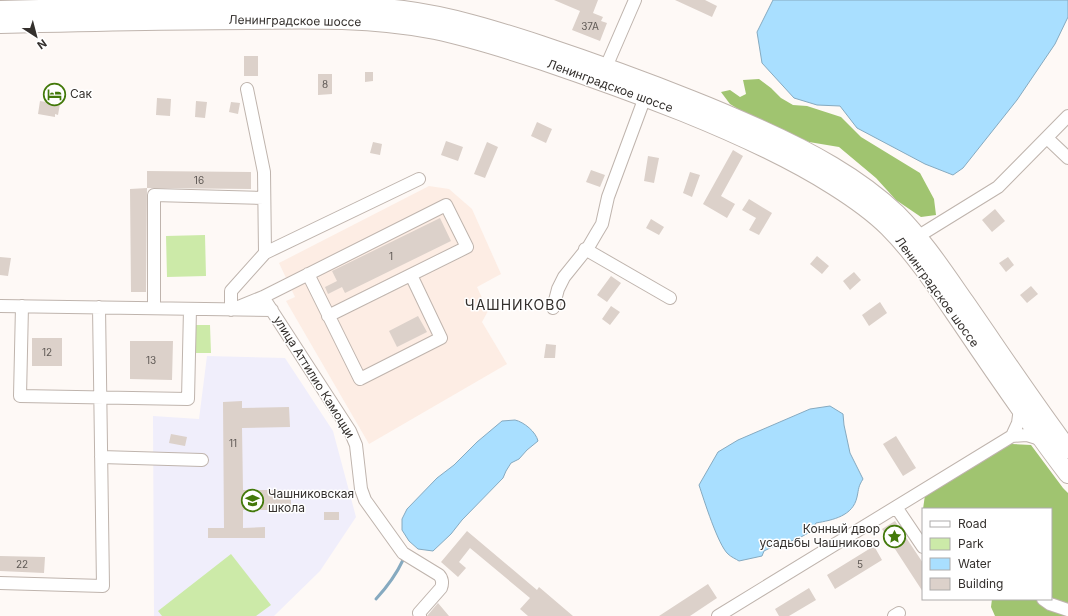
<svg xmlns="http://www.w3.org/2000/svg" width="1068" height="616" font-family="Inter,sans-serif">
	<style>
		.built { fill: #fdede4 }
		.education { fill: #f0eefb }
		.green { fill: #cceaa8 }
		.forest { fill: #a0c470 }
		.water { fill: #a9dfff; stroke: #86aac0 }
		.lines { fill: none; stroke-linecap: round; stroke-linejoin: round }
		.stream { stroke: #86aac0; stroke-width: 3 }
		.building { fill: #dcd1ca }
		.minor-casing { stroke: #bfb4ad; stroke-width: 14 }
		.highway-casing { stroke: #bfb4ad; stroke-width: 20 }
		.minor { stroke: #fff; stroke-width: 12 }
		.highway { stroke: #fff; stroke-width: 18 }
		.labels { text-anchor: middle; stroke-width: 3; stroke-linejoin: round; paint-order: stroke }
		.number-label { font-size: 10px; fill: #5e5854 }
		.street-label { font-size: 12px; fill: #34302d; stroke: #fff }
		.poi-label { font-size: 12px; fill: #34302d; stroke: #fff; text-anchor: start }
		.quarter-label { font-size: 14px; letter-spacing: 1px; fill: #34302d; stroke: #fff }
	</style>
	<rect width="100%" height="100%" fill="#fef9f6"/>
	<path class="built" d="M 429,186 L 449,189 L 472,209 L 501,274 L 477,287 L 488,311 L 482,322 L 507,364 L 369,444 L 286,301 L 295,297 L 279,263 Z"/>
	<path class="education" d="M 207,356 L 285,358 L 333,431 L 356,517 L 320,571 L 274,616 L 154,616 L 153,416 L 199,419 Z"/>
	<path class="green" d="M 205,235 L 206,276 L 167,277 L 166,236 Z
		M 192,325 L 210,325 L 211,353 L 192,353 Z
		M 231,554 L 271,605 L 256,616 L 162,616 L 158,611 Z"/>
	<path class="forest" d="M 759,79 L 771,88 L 781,98 L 793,105 L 807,106 L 841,117 L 861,137 L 920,173 L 934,199 L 936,215 L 921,217 L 896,200 L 876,178 L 839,147 L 809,142 L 743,112 L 730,104 L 721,92 L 730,90 L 740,97 L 746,94 L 743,80 Z
		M 1011,444 L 1031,445 L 1063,488 L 1068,493 L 1068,616 L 995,616 L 991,607 L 992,599 L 1051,599 L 1051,509 L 923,509 L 925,495 Z"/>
	<path class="water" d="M 773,0 L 1068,0 L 1068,17 L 1055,44 L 1017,100 L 963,168 L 953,175 L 925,164 L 857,128 L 840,106 L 817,105 L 794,98 L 762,63 L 757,32 Z
		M 830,406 L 843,414 L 844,425 L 850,453 L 863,479 C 858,487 859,488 857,497 C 853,516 833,520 816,523 L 810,532 L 801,537 L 777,547 L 772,547 L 764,551 L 762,556 L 739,561 C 736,559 731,557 728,554 C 718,545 704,500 699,485 L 718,452 L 738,440 L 810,409 Z
		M 515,420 C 524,422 536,432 538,441 L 527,450 L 519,459 L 511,463 L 506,471 L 503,478 L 462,520 L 451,534 L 433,551 L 418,549 L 409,541 L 402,530 L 402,519 L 407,509 L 437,478 L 454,465 L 477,442 L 502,421 Z"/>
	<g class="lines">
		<path class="stream" d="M 376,599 C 387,587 396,575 403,560"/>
	</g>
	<path class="building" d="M 554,0 L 598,0 L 593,13 L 603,17 L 601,21 L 607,23 L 600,41 L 572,30 L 580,11 Z
		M 675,0 L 705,0 L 717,6 L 712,17 Z
		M 244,56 L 258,56 L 258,76 L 244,76 Z
		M 365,72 L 373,72 L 373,81 L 365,82 Z
		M 318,74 L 332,74 L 332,94 L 318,95 Z
		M 49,85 L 63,87 L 58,115 L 55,114 L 55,117 L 38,114 L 40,101 L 46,102 Z
		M 157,98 L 171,99 L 170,116 L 156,115 Z
		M 196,101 L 207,102 L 205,118 L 195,117 Z
		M 231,102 L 240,103 L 238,114 L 229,112 Z
		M 537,122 L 552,129 L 546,143 L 531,136 Z
		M 446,141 L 463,147 L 458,161 L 441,155 Z
		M 373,142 L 382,144 L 380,155 L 370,153 Z
		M 487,142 L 498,147 L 485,178 L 474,174 Z
		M 733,150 L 743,156 L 721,196 L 735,204 L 727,218 L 703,204 Z
		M 648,156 L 659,158 L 654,183 L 644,181 Z
		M 591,170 L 605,175 L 600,187 L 586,182 Z
		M 147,171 L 251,172 L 251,189 L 154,188 L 147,188 Z
		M 690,172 L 700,175 L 692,197 L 683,193 Z
		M 147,188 L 146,292 L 131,292 L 130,189 Z
		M 749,199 L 772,213 L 759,235 L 749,230 L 756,218 L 742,210 Z
		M 995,209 L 1005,221 L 992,232 L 982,220 Z
		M 440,218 L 451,241 L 345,293 L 342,287 L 328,294 L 325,287 L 337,281 L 332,271 Z
		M 651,219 L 664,227 L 659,235 L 646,228 Z
		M 817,256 L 829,266 L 822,274 L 810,264 Z
		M 0,257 L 11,258 L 8,276 L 0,275 Z
		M 1008,257 L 1014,265 L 1006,272 L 999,263 Z
		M 854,272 L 861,280 L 850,290 L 843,281 Z
		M 611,276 L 621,283 L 607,302 L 597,295 Z
		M 1031,286 L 1038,294 L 1027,303 L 1020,295 Z
		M 880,302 L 887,313 L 869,326 L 862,315 Z
		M 611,306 L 620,312 L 610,325 L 602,319 Z
		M 418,316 L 427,332 L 397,347 L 389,331 Z
		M 32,338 L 62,338 L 62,366 L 32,366 Z
		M 130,341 L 173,341 L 172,380 L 130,379 Z
		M 546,344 L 556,345 L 555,358 L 544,358 Z
		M 242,401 L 242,408 L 289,407 L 290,427 L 242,428 L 243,490 L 291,490 L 291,510 L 243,510 L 243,528 L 265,527 L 265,538 L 208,538 L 208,528 L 224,528 L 223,402 Z
		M 171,434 L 187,437 L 185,446 L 169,443 Z
		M 896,436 L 916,468 L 903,476 L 883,444 Z
		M 324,512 L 339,512 L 339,520 L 324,520 Z
		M 895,521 L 923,563 L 923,592 L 882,529 Z
		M 467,531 L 537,590 L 539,587 L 573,616 L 528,616 L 520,609 L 530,598 L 470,548 L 459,562 L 466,568 L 458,577 L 441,562 Z
		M 874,546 L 882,560 L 835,589 L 827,575 Z
		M 0,556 L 45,557 L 44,573 L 0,571 Z
		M 708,584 L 717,598 L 690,616 L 659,616 Z
		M 809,588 L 816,600 L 789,616 L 779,616 L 775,609 Z
		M 438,603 L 449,616 L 427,616 Z"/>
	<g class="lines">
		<defs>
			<path id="minor" d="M 606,67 L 635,0
				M 247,89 L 264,172 L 265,253
				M 1047,138 L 1068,158
				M 917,237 L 998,187 L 1068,116
				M 585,249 L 670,298
				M 308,274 L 360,379 L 441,338 L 411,275
				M 263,297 L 350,431 L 356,445 L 361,489 L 365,500 L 403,553 L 439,575 C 442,578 443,583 441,588 L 419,613 L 420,616
				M 0,306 L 272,310
				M 22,306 L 20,396 L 188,399 L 190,309
				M 154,308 L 154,195 L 264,198
				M 553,308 L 558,289 L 564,277 L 589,246 L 596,234 L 602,224 L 608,197 L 645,97
				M 328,316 L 467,247 L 446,205 L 263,297 L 231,310 L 231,291 L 265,253 L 419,179
				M 1012,436 L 1018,423 L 1020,408
				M 101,457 L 202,460
				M 896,507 L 923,547
				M 0,583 L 103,586 L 99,307
				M 1043,599 L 1050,604 L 1068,610
				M 718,616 L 1012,436 L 1027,435 L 1043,440
				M 894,616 L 899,613"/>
			<path id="highway" d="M 0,10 C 76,8 153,6 229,5 C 287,4 345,3 403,10 C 450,16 495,30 541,45 C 592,62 642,80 692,100 C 715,109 738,119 760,129 C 809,151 858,177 897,214 C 923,240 944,272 965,302 C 999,351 1032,401 1068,449
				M 0,24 C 83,22 166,20 249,20 C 311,19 374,18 435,30 C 472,38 507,49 543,61 C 590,77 637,94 683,112 C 735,133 787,156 834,186 C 853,198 872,211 888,227 C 916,255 938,289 960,321 C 995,373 1030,424 1068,474"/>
		</defs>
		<use href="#minor" class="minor-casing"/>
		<use href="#highway" class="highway-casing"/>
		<use href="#minor" class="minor"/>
		<use href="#highway" class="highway"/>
	</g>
	<defs>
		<symbol id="hotel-ring" viewBox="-11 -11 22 22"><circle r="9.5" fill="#fff" stroke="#43790a" stroke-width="1.5"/><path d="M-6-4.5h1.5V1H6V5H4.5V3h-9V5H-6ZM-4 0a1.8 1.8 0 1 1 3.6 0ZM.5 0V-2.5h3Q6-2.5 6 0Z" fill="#43790a"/></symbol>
		<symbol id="school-ring" viewBox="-11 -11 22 22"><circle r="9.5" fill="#fff" stroke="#43790a" stroke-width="1.5"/><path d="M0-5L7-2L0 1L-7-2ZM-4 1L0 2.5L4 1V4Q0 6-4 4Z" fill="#43790a"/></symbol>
		<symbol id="sight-ring" viewBox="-11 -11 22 22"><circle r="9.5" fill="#fff" stroke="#43790a" stroke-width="1.5"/><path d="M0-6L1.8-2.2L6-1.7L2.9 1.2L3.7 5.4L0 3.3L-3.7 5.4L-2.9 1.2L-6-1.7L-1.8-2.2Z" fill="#43790a"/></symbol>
	</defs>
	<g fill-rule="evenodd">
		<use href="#hotel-ring" x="42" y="82" width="25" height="25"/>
		<use href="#school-ring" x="240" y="488" width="25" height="25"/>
		<use href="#sight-ring" x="882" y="524" width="25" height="25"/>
	</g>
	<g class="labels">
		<g class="number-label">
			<text x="590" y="30">37А</text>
			<text x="325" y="88">8</text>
			<text x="199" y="184">16</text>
			<text x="391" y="260">1</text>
			<text x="47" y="356">12</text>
			<text x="151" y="364">13</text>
			<text x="233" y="447">11</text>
			<text x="22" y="568">22</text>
			<text x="860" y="568">5</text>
		</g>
		<g class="street-label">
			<text transform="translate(295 21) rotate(1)" y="4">Ленинградское шоссе</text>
			<text transform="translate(610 86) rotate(20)" y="4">Ленинградское шоссе</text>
			<text transform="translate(937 292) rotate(54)" y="4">Ленинградское шоссе</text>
			<text transform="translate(314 377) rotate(58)" y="4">улица Аттилио Камоцци</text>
		</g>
		<g class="poi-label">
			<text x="70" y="98">Сак</text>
			<text x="268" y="498">Чашниковская<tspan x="268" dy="14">школа</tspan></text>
			<text x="880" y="533" text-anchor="end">Конный двор<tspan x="880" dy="14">усадьбы Чашниково</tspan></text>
		</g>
		<g class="quarter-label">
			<text x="516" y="310">ЧАШНИКОВО</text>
		</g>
	</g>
	<rect x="922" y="508" width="130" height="92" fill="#ffffff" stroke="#aeacab"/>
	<rect x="930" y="521" width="20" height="6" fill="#ffffff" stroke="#aeacab"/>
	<text x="958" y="528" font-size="12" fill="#34302d">Road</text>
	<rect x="930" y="538" width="20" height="12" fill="#cceaa8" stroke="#aeacab"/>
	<text x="958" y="548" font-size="12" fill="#34302d">Park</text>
	<rect x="930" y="558" width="20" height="12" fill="#a9dfff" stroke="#aeacab"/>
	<text x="958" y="568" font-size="12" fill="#34302d">Water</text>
	<rect x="930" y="578" width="20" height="12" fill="#dcd1ca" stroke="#aeacab"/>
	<text x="958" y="588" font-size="12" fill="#34302d">Building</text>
	<g transform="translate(36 36) rotate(144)" stroke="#ffffff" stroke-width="3" paint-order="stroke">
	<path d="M0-3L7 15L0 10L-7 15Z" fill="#34302d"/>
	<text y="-6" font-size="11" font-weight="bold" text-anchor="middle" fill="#34302d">N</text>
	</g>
</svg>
